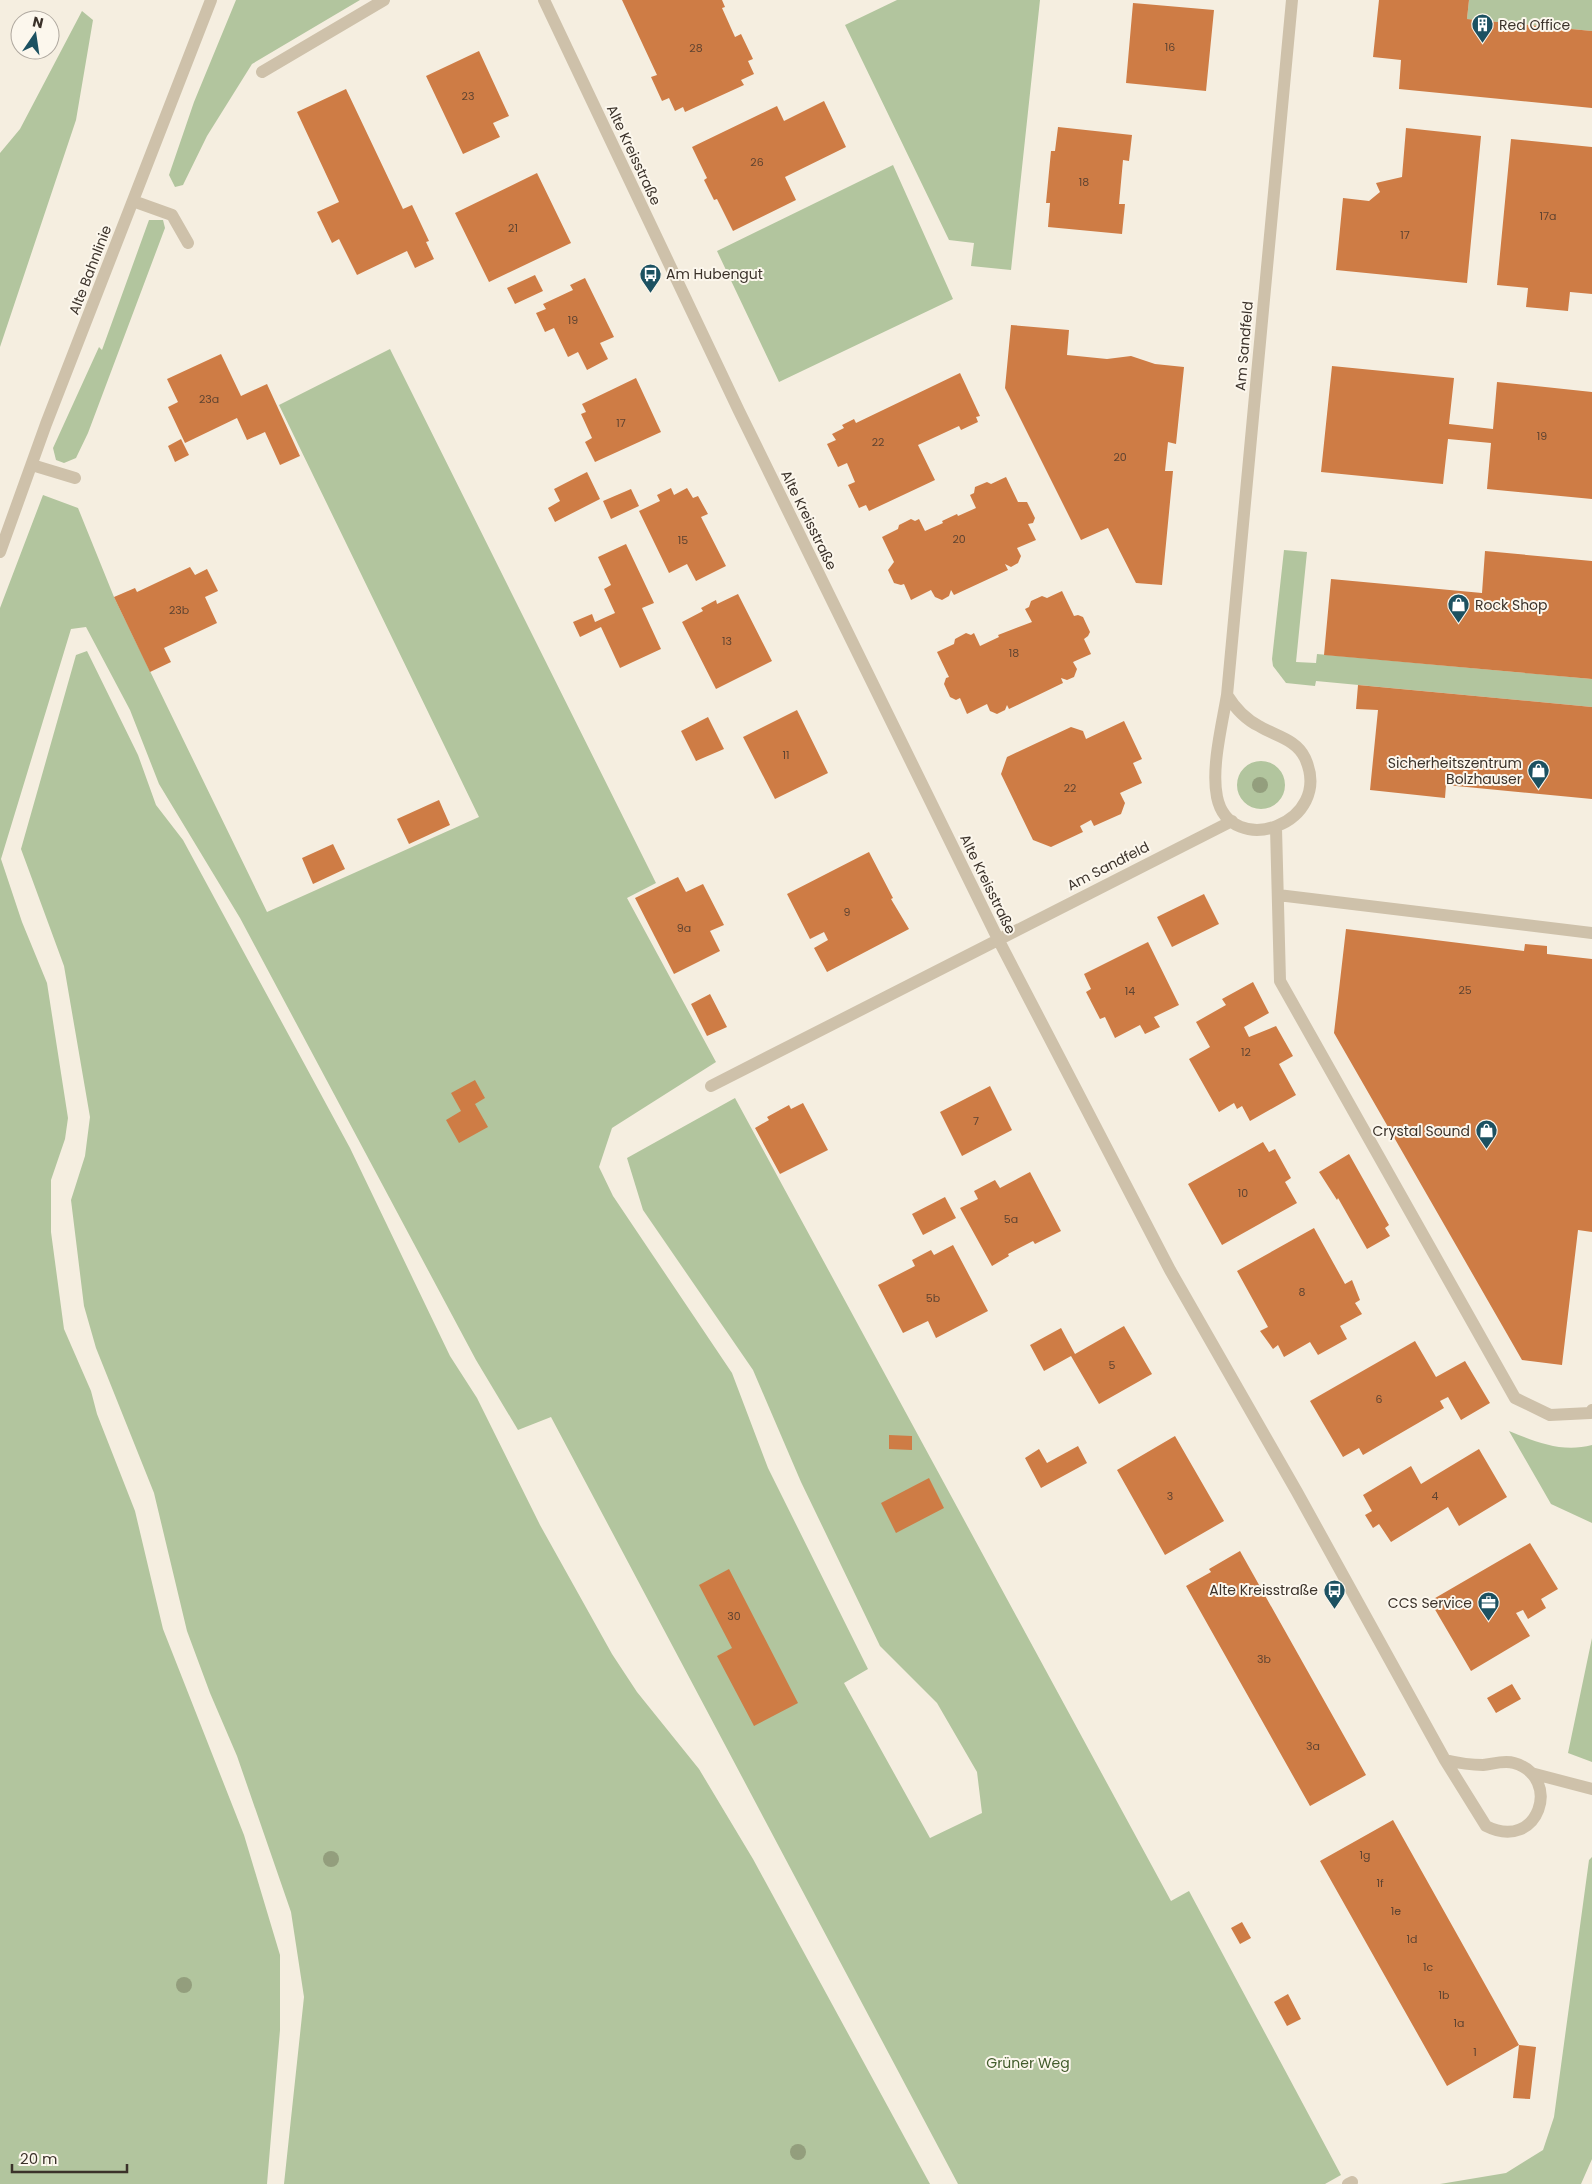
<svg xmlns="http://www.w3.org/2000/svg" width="1592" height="2184" font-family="Poppins,sans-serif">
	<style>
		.green { fill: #b2c59e }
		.building { fill: #ce7c45 }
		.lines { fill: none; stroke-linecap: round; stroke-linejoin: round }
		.minor { stroke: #cec1aa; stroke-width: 12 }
		.tree { fill: #939e7d }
		.labels { text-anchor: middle; stroke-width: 4; stroke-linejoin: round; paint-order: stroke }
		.number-label { font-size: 11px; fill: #604431 }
		.poi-label { font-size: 14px; fill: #3b322a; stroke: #fcf7ed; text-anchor: end }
		.street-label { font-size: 14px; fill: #3b322a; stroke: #fcf7ed }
		.park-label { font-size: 14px; fill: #425c2c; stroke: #fcf7ed }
	</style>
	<rect width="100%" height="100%" fill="#f5eee0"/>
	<path class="green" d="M 236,0 L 360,0 L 252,64 L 207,136 L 183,185 L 175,187 L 169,175 L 194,102 Z
		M 897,0 L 1040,0 L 1011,270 L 971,266 L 974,243 L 949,240 L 845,25 Z
		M 1469,0 L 1592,0 L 1592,31 L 1467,19 Z
		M 82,11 L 93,20 L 76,120 L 0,347 L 0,153 L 20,129 Z
		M 893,165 L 953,299 L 779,382 L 717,251 Z
		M 149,220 L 163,220 L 165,228 L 88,433 L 76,458 L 64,463 L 56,460 L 53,448 L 99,347 L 102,350 Z
		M 390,349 L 656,883 L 627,898 L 716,1062 L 612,1128 L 599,1167 L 613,1196 L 732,1373 L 768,1468 L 868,1669 L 844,1683 L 930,1838 L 982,1813 L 977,1772 L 937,1703 L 880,1646 L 801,1482 L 753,1370 L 643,1210 L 627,1158 L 735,1098 L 1171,1901 L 1189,1891 L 1341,2175 L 1325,2184 L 958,2184 L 551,1417 L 518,1430 L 476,1360 L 240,918 L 159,784 L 130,710 L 86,627 L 71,629 L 1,859 L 22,922 L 47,983 L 68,1118 L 65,1139 L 51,1180 L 51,1232 L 64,1329 L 91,1391 L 97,1414 L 135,1511 L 163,1629 L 244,1835 L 280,1955 L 280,2030 L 267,2184 L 0,2184 L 0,608 L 43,495 L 78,508 L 114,597 L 267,912 L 479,817 L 279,405 Z
		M 1284,550 L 1307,552 L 1296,662 L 1316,663 L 1317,654 L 1592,679 L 1592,707 L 1316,681 L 1315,686 L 1286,683 L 1273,666 L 1272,659 Z
		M 87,651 L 138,755 L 156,805 L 183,840 L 350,1148 L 450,1356 L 477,1398 L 540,1525 L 612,1654 L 637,1692 L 699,1769 L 753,1859 L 930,2184 L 284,2184 L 304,1997 L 291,1912 L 237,1756 L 210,1693 L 187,1631 L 154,1493 L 96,1348 L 84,1306 L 71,1200 L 85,1156 L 90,1117 L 64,966 L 21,849 L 76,655 Z
		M1237 785a24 24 0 1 1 48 0a24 24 0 1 1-48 0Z
		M 1509,1431 C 1536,1442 1562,1453 1592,1445 L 1592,1523 L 1551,1504 Z
		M 1592,1638 L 1592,1762 L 1568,1753 Z
		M 1592,1857 L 1592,2159 L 1581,2184 L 1440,2184 L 1506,2173 L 1543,2150 L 1554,2117 L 1589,1860 Z"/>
	<path class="building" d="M 622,0 L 722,0 L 725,7 L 722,8 L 735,37 L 741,34 L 753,59 L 748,61 L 754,74 L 741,80 L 744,85 L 685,112 L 683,107 L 675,111 L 669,98 L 662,101 L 651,77 L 657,75 Z
		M 1379,0 L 1469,0 L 1467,19 L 1592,31 L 1592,108 L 1399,89 L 1401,60 L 1373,57 Z
		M 1133,3 L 1214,10 L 1206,91 L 1126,83 Z
		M 479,51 L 509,116 L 493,123 L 500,137 L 463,154 L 426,76 Z
		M 346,89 L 403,209 L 412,205 L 429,241 L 426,242 L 434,259 L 415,268 L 407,251 L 357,275 L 339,239 L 332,243 L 317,212 L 339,202 L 297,112 Z
		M 824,101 L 846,147 L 785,177 L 796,200 L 733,231 L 717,199 L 714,200 L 704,180 L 707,178 L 692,147 L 777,106 L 784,121 Z
		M 1058,127 L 1132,135 L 1129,161 L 1123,160 L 1119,204 L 1125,204 L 1122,234 L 1048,227 L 1050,203 L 1046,203 L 1051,151 L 1055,151 Z
		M 1406,128 L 1481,136 L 1467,283 L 1336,270 L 1343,198 L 1369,201 L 1380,192 L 1376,183 L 1402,177 Z
		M 1511,139 L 1592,147 L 1592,294 L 1570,292 L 1568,311 L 1526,307 L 1528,288 L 1497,285 Z
		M 537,173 L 571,243 L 489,282 L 455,213 Z
		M 535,275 L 543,291 L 515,304 L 507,288 Z
		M 585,278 L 614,337 L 600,343 L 608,359 L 587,370 L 578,352 L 568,357 L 554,328 L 545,332 L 536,313 L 546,309 L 543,304 L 573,290 L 570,285 Z
		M 1011,325 L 1069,330 L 1067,355 L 1107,359 L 1131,356 L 1155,364 L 1184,367 L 1176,444 L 1168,442 L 1165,471 L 1173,471 L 1162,585 L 1136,583 L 1108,528 L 1081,540 L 1005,388 Z
		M 221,354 L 241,396 L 267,384 L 300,456 L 280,465 L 265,432 L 247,440 L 237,418 L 185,443 L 168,407 L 178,402 L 167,379 Z
		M 1332,366 L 1454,378 L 1449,424 L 1493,429 L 1497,382 L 1592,392 L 1592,499 L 1487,489 L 1491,443 L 1448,439 L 1443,484 L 1321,472 Z
		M 960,373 L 980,416 L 976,417 L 978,422 L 961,430 L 959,426 L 918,445 L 935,480 L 869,511 L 866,505 L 859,508 L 848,485 L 855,482 L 847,463 L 838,467 L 827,444 L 836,440 L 832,434 L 844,428 L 842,425 L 854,419 L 856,423 Z
		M 636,378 L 661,432 L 595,462 L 585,442 L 592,438 L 581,414 L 586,412 L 582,404 Z
		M 181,439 L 189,455 L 175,462 L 168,446 Z
		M 587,472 L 600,499 L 555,522 L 548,508 L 560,501 L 554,489 Z
		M 1006,477 L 1018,502 L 1027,502 L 1035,518 L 1033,523 L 1028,524 L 1036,540 L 1017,548 L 1021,556 L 1018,563 L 1011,567 L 1005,564 L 1008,570 L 954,595 L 951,590 L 949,596 L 942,600 L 935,597 L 931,590 L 911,600 L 904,584 L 901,585 L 894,583 L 888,570 L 894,562 L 882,537 L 898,529 L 899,525 L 911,519 L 915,521 L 919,519 L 925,531 L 943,523 L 942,521 L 957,514 L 958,516 L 976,508 L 970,495 L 974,493 L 975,487 L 987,482 L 991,484 Z
		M 671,488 L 674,495 L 687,488 L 693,498 L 698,496 L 708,514 L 701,517 L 726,566 L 696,581 L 687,564 L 669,573 L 639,511 L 660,501 L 657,495 Z
		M 631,489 L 639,506 L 611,519 L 603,501 Z
		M 626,544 L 654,603 L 642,608 L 661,649 L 620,668 L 601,627 L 580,637 L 573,622 L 592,614 L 595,622 L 615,613 L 604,589 L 611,585 L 598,557 Z
		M 1485,551 L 1592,561 L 1592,679 L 1324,655 L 1331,579 L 1482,593 Z
		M 190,567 L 195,575 L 207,569 L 218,591 L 205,597 L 217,623 L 164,648 L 171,662 L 150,672 L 114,597 L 135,588 L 137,592 Z
		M 1062,591 L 1074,616 L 1078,615 L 1083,617 L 1090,632 L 1088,636 L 1084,639 L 1091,654 L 1073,662 L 1077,669 L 1074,677 L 1067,680 L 1061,678 L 1063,683 L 1009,709 L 1007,705 L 1005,710 L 997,714 L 990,711 L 987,704 L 967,714 L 960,698 L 956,700 L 950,697 L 944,684 L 946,678 L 949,677 L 937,652 L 954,644 L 955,639 L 966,633 L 971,635 L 974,633 L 980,646 L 999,637 L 998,635 L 1032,622 L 1025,609 L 1029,607 L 1031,601 L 1042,596 L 1047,598 Z
		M 738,594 L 772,661 L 716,689 L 682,622 L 703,611 L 701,608 L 716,600 L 717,604 Z
		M 1358,685 L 1592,707 L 1592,799 L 1446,785 L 1445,798 L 1370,790 L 1378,710 L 1356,709 Z
		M 797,710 L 828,773 L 775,799 L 743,737 Z
		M 708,717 L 724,749 L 696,761 L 681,731 Z
		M 1124,721 L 1142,759 L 1133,763 L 1142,783 L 1120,793 L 1125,803 L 1121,814 L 1094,826 L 1091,820 L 1080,826 L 1083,832 L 1051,847 L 1033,840 L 1001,774 L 1007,757 L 1071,727 L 1083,731 L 1086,739 Z
		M 439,800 L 450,825 L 409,844 L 397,819 Z
		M 333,844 L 345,869 L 313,884 L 302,858 Z
		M 869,852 L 893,898 L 891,899 L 909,929 L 827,972 L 814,948 L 828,940 L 824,932 L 810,939 L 787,894 Z
		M 678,877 L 686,892 L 703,884 L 724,925 L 710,931 L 720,951 L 674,974 L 635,898 Z
		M 1204,894 L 1219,924 L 1172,947 L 1157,917 Z
		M 1346,929 L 1524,951 L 1525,944 L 1547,946 L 1547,954 L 1592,959 L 1592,1232 L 1578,1230 L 1562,1365 L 1522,1360 L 1334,1033 Z
		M 1148,942 L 1179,1005 L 1154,1017 L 1160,1027 L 1145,1034 L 1140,1025 L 1115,1038 L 1105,1017 L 1100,1019 L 1086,992 L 1091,989 L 1084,974 Z
		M 1253,982 L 1269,1013 L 1244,1027 L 1249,1037 L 1276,1026 L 1293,1056 L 1279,1064 L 1296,1095 L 1250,1121 L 1242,1106 L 1237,1109 L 1234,1103 L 1219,1112 L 1189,1059 L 1210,1047 L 1196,1022 L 1226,1005 L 1222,999 Z
		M 710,994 L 727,1027 L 707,1036 L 691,1004 Z
		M 475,1080 L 485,1098 L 475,1104 L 488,1127 L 459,1143 L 446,1120 L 461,1111 L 451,1093 Z
		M 990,1086 L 1012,1130 L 962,1156 L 940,1112 Z
		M 803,1103 L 828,1150 L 780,1174 L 755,1128 L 769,1120 L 767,1117 L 789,1105 L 791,1109 Z
		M 1263,1142 L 1269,1152 L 1275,1149 L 1291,1178 L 1285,1182 L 1297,1203 L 1222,1245 L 1188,1184 Z
		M 1349,1154 L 1389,1225 L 1385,1228 L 1390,1236 L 1367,1249 L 1338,1198 L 1337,1200 L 1319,1172 Z
		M 1030,1172 L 1061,1231 L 1035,1244 L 1033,1241 L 1008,1254 L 1009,1256 L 992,1266 L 960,1208 L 978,1199 L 974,1191 L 995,1180 L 1000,1188 Z
		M 945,1197 L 956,1218 L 923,1235 L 912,1214 Z
		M 1314,1228 L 1345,1284 L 1352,1280 L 1360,1300 L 1355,1303 L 1362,1314 L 1340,1326 L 1347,1339 L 1318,1355 L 1310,1342 L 1284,1357 L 1278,1345 L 1273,1349 L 1260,1331 L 1268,1327 L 1237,1271 Z
		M 953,1245 L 988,1311 L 936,1338 L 928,1321 L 903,1333 L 878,1285 L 915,1266 L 912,1260 L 931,1250 L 934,1255 Z
		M 1124,1326 L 1152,1374 L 1099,1404 L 1071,1356 L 1044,1371 L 1030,1345 L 1061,1328 L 1075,1354 Z
		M 1415,1341 L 1436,1377 L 1465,1361 L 1490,1403 L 1461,1420 L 1448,1397 L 1440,1401 L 1444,1408 L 1363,1455 L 1359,1448 L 1343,1457 L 1310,1401 Z
		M 889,1435 L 912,1436 L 912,1450 L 889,1449 Z
		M 1175,1436 L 1224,1521 L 1165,1555 L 1117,1470 Z
		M 1078,1446 L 1087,1463 L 1041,1488 L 1025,1458 L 1039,1449 L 1047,1463 Z
		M 1479,1449 L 1507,1497 L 1459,1526 L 1448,1507 L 1391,1542 L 1379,1524 L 1373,1528 L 1365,1515 L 1372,1511 L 1363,1495 L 1411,1466 L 1421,1484 Z
		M 929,1478 L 944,1508 L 896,1533 L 881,1503 Z
		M 1530,1543 L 1558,1589 L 1541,1599 L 1546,1608 L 1528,1619 L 1523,1610 L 1516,1613 L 1530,1636 L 1471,1671 L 1430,1601 Z
		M 1240,1551 L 1366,1775 L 1310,1806 L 1186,1586 L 1211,1572 L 1209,1569 Z
		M 729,1569 L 798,1703 L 754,1726 L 717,1656 L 732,1648 L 699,1585 Z
		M 1512,1684 L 1521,1699 L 1496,1713 L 1487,1698 Z
		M 1393,1820 L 1519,2045 L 1447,2086 L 1320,1861 Z
		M 1242,1922 L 1251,1938 L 1240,1944 L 1231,1928 Z
		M 1288,1994 L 1301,2019 L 1287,2026 L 1274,2002 Z
		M 1519,2045 L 1536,2047 L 1530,2099 L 1513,2098 Z"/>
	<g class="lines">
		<path class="minor" d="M 544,0 L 739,411 L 998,939 L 1170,1270 L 1297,1492 L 1445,1760 L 1486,1826 C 1539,1853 1563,1777 1514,1763 C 1504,1760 1493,1764 1483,1765 C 1470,1765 1458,1763 1445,1760
			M 262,72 L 384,0
			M 133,201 L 172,215 L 188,243
			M 32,465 L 75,478
			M 0,552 L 46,424 L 211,0
			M 1227,695 C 1235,708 1245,719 1259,726 C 1275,736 1296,739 1305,758 C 1335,824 1230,860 1217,797 C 1211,768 1222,725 1227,695 L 1292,0
			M 1276,828 L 1280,981 L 1515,1398 L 1550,1415 L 1590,1413 L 1592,1410
			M 1278,895 L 1592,933
			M 711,1086 L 1232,821
			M 1531,1773 L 1592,1789
			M 1348,2184 L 1352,2182"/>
	</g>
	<g class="tree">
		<circle cx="1260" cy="785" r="8"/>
		<circle cx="331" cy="1859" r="8"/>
		<circle cx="184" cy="1985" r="8"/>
		<circle cx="798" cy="2152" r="8"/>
	</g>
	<defs>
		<symbol id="building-pin" viewBox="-11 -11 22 30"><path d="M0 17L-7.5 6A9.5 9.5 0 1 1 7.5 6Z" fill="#1c5161" stroke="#fcf7ed"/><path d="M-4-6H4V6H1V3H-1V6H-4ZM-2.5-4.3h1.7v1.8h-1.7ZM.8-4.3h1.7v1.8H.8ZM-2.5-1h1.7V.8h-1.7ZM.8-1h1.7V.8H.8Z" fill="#fff"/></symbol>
		<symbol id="bus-pin" viewBox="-11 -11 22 30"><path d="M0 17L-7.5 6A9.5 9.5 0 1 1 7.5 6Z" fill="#1c5161" stroke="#fcf7ed"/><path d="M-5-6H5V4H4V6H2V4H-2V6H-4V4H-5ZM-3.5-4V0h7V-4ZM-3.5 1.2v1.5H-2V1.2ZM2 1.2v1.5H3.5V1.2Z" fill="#fff"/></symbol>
		<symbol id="shop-pin" viewBox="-11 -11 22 30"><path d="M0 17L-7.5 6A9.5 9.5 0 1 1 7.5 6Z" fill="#1c5161" stroke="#fcf7ed"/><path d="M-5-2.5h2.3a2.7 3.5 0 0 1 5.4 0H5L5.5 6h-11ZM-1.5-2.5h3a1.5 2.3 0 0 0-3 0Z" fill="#fff"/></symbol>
		<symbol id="office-pin" viewBox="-11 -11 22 30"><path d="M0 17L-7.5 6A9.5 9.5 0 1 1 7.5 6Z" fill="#1c5161" stroke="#fcf7ed"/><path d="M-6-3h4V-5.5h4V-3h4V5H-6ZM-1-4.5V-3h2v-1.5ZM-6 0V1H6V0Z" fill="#fff"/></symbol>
	</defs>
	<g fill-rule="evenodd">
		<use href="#building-pin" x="1470" y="12" width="25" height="34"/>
		<use href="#bus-pin" x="638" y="262" width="25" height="34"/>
		<use href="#shop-pin" x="1446" y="592" width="25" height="34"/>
		<use href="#shop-pin" x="1526" y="758" width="25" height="34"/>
		<use href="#shop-pin" x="1474" y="1118" width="25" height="34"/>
		<use href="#bus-pin" x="1322" y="1578" width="25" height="34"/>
		<use href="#office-pin" x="1476" y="1590" width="25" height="34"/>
	</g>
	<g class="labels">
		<g class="number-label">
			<text x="1170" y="51">16</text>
			<text x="696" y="52">28</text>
			<text x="468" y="100">23</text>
			<text x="757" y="166">26</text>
			<text x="1084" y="186">18</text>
			<text x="1548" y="220">17a</text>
			<text x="513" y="232">21</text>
			<text x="1405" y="239">17</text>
			<text x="573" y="324">19</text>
			<text x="209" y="403">23a</text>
			<text x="621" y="427">17</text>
			<text x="1542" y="440">19</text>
			<text x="878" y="446">22</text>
			<text x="1120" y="461">20</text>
			<text x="959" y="543">20</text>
			<text x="683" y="544">15</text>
			<text x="179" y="614">23b</text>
			<text x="727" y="645">13</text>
			<text x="1014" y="657">18</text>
			<text x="786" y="759">11</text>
			<text x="1070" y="792">22</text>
			<text x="847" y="916">9</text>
			<text x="684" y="932">9a</text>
			<text x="1465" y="994">25</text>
			<text x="1130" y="995">14</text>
			<text x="1246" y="1056">12</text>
			<text x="976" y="1125">7</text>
			<text x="1243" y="1197">10</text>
			<text x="1011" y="1223">5a</text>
			<text x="1302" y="1296">8</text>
			<text x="933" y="1302">5b</text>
			<text x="1112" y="1369">5</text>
			<text x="1379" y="1403">6</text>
			<text x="1170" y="1500">3</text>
			<text x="1435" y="1500">4</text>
			<text x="734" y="1620">30</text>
			<text x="1264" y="1663">3b</text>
			<text x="1313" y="1750">3a</text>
			<text x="1365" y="1859">1g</text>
			<text x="1380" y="1887">1f</text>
			<text x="1396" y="1915">1e</text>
			<text x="1412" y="1943">1d</text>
			<text x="1428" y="1971">1c</text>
			<text x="1444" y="1999">1b</text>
			<text x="1459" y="2027">1a</text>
			<text x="1475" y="2056">1</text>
		</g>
		<g class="poi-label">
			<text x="1499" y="30" text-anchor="start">Red Office</text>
			<text x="666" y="279" text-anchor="start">Am Hubengut</text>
			<text x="1475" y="610" text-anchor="start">Rock Shop</text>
			<text x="1522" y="768">Sicherheitszentrum<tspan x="1522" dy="16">Bolzhauser</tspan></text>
			<text x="1470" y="1136">Crystal Sound</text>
			<text x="1318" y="1595">Alte Kreisstraße</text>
			<text x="1472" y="1608">CCS Service</text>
		</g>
		<g class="street-label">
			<text transform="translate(634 155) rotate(65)" y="5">Alte Kreisstraße</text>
			<text transform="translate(90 270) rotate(-69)" y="5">Alte Bahnlinie</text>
			<text transform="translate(1244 346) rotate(-85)" y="5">Am Sandfeld</text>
			<text transform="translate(809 520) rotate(64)" y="5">Alte Kreisstraße</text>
			<text transform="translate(1108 866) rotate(-27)" y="5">Am Sandfeld</text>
			<text transform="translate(988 884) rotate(64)" y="5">Alte Kreisstraße</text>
		</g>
		<g class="park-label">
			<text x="1028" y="2068">Grüner Weg</text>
		</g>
	</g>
	<g transform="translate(35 35) rotate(13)"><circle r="24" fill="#fcf7ed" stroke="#afa89f"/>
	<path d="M0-4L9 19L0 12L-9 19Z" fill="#1c5161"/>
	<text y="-8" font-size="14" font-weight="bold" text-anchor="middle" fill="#3b322a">N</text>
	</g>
	<path d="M12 2164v8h115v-8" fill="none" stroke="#3b322a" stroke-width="2.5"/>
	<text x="20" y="2164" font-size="15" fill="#3b322a" stroke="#fcf7ed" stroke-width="4" paint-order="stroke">20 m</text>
</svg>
